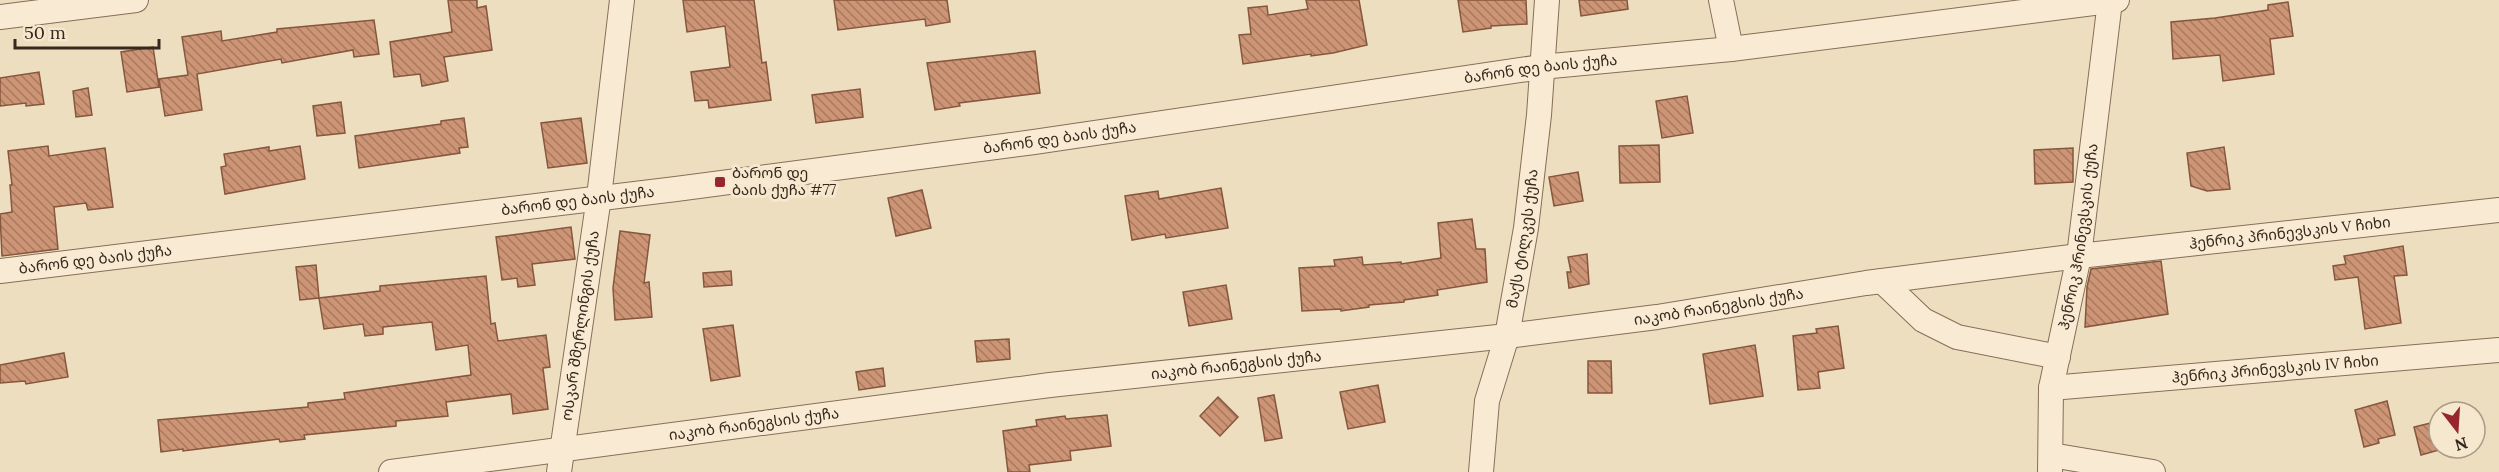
<svg xmlns="http://www.w3.org/2000/svg" width="2499" height="472" font-family="Lora,'Noto Sans Georgian',serif">
	<style>
		.building { fill: url(#building-back-hatch); stroke: #86563d; stroke-width: 1.5 }
		.lines { fill: none; stroke-linecap: round; stroke-linejoin: round }
		.minor-casing { stroke: #876e58; stroke-width: 26 }
		.minor { stroke: #f9ebd3; stroke-width: 24 }
		.poi-dot { fill: #96272e; stroke: #f5e8cf; stroke-width: 2 }
		.labels { text-anchor: middle; stroke-width: 6; stroke-linejoin: round; paint-order: stroke }
		.street-label { font-size: 15px; fill: #36281c; stroke: #f5e8cf }
		.poi-label { font-size: 15px; fill: #36281c; stroke: #f5e8cf; text-anchor: start }
	</style>
	<defs>
		<pattern id="building-back-hatch" width="6" height="6" patternUnits="userSpaceOnUse" patternTransform="scale(1.5)"><rect width="6" height="6" fill="#cd9575"/><path d="M-1 5l2 2M0 0l6 6M5-1l2 2" fill="none" stroke="#a77a5f"/></pattern>
	</defs>
	<rect width="100%" height="100%" fill="#eedec0"/>
	<path class="building" d="M 448,0 L 477,0 L 477,8 L 486,6 L 492,50 L 444,57 L 448,81 L 422,86 L 420,74 L 394,77 L 390,42 L 452,32 Z
		M 683,0 L 754,0 L 762,63 L 766,62 L 771,100 L 709,108 L 708,100 L 695,101 L 691,72 L 730,67 L 725,26 L 687,32 Z
		M 834,0 L 947,0 L 950,22 L 926,26 L 925,19 L 838,30 Z
		M 1306,0 L 1359,0 L 1367,45 L 1333,53 L 1311,56 L 1311,54 L 1243,64 L 1239,35 L 1251,34 L 1248,8 L 1267,6 L 1268,15 L 1308,9 Z
		M 1458,0 L 1526,0 L 1527,24 L 1491,26 L 1491,28 L 1463,32 Z
		M 1579,0 L 1627,0 L 1628,9 L 1581,16 Z
		M 2288,2 L 2293,36 L 2270,39 L 2274,74 L 2223,81 L 2220,55 L 2173,59 L 2171,22 L 2215,18 L 2268,10 L 2268,5 Z
		M 374,20 L 379,54 L 354,57 L 353,50 L 282,63 L 281,59 L 197,74 L 202,110 L 165,116 L 159,79 L 188,75 L 182,37 L 221,31 L 222,41 L 277,32 L 277,29 Z
		M 153,47 L 159,87 L 127,92 L 121,52 Z
		M 1035,51 L 1040,93 L 959,103 L 960,106 L 935,110 L 927,63 Z
		M 39,72 L 44,104 L 26,106 L 26,103 L 0,106 L 0,78 Z
		M 88,88 L 92,115 L 76,117 L 73,91 Z
		M 860,89 L 863,117 L 816,123 L 812,95 Z
		M 1687,96 L 1693,133 L 1662,138 L 1656,101 Z
		M 341,102 L 345,133 L 317,136 L 313,106 Z
		M 464,118 L 468,147 L 459,148 L 460,153 L 359,168 L 355,136 L 441,124 L 441,121 Z
		M 581,118 L 587,163 L 548,168 L 541,123 Z
		M 1659,145 L 1660,182 L 1620,183 L 1619,146 Z
		M 48,146 L 49,156 L 105,148 L 113,207 L 88,210 L 86,203 L 54,207 L 58,249 L 2,256 L 0,214 L 12,212 L 10,185 L 12,185 L 8,151 Z
		M 300,146 L 305,179 L 225,194 L 221,167 L 226,166 L 224,154 L 269,147 L 269,151 Z
		M 2224,147 L 2230,189 L 2207,191 L 2191,186 L 2187,153 Z
		M 2073,148 L 2073,182 L 2035,184 L 2034,150 Z
		M 1578,172 L 1583,201 L 1554,206 L 1549,177 Z
		M 1221,188 L 1228,228 L 1166,238 L 1165,234 L 1132,240 L 1125,196 L 1158,191 L 1159,199 Z
		M 922,190 L 931,228 L 896,236 L 888,198 Z
		M 1472,219 L 1476,249 L 1485,249 L 1487,282 L 1437,290 L 1438,295 L 1404,300 L 1404,302 L 1369,305 L 1369,307 L 1341,311 L 1341,309 L 1302,311 L 1299,268 L 1335,266 L 1334,260 L 1362,257 L 1363,265 L 1401,262 L 1401,264 L 1441,258 L 1438,223 Z
		M 571,227 L 575,259 L 532,264 L 535,285 L 518,287 L 517,278 L 502,280 L 496,237 Z
		M 620,231 L 650,235 L 644,283 L 649,282 L 652,317 L 615,320 L 613,288 Z
		M 2403,246 L 2407,275 L 2394,276 L 2401,323 L 2365,329 L 2358,277 L 2335,280 L 2333,266 L 2346,264 L 2344,256 Z
		M 1587,254 L 1589,284 L 1569,288 L 1567,272 L 1571,272 L 1568,257 Z
		M 2161,261 L 2168,314 L 2085,327 L 2087,287 L 2091,269 Z
		M 316,265 L 319,298 L 300,300 L 296,267 Z
		M 731,271 L 732,285 L 704,287 L 703,273 Z
		M 486,276 L 491,324 L 495,323 L 498,341 L 546,335 L 550,367 L 543,368 L 548,409 L 513,414 L 511,394 L 446,402 L 448,416 L 396,421 L 396,426 L 304,435 L 305,439 L 280,442 L 279,439 L 183,451 L 183,449 L 161,452 L 158,420 L 308,407 L 308,403 L 345,399 L 344,393 L 471,375 L 468,345 L 436,350 L 432,322 L 383,327 L 383,334 L 365,336 L 363,324 L 324,329 L 319,298 L 380,291 L 380,286 Z
		M 1226,285 L 1232,319 L 1189,326 L 1183,292 Z
		M 733,325 L 740,376 L 711,381 L 703,329 Z
		M 1838,326 L 1844,368 L 1818,372 L 1820,388 L 1798,390 L 1793,336 L 1817,333 L 1816,329 Z
		M 1009,339 L 1010,359 L 977,362 L 975,341 Z
		M 1755,345 L 1763,396 L 1710,404 L 1703,354 Z
		M 64,353 L 68,377 L 26,384 L 25,381 L 0,383 L 0,365 Z
		M 1588,361 L 1611,361 L 1612,393 L 1588,393 Z
		M 883,368 L 885,386 L 859,390 L 856,372 Z
		M 1378,385 L 1385,422 L 1348,429 L 1340,392 Z
		M 1274,395 L 1282,438 L 1265,441 L 1258,398 Z
		M 1218,397 L 1238,417 L 1220,436 L 1200,416 Z
		M 2387,401 L 2395,435 L 2378,439 L 2379,443 L 2364,447 L 2355,410 Z
		M 1107,415 L 1111,446 L 1070,451 L 1071,460 L 1029,465 L 1030,472 L 1008,472 L 1003,431 L 1037,426 L 1036,420 L 1065,416 L 1066,419 Z
		M 2439,421 L 2439,450 L 2421,455 L 2414,427 Z"/>
	<g class="lines">
		<defs>
			<g id="minor">
				<path d="M 1721,0 L 1731,49"/>
				<path d="M 0,17 L 136,0"/>
				<path id="s1" d="M 0,271 L 676,189 L 1034,142 L 1541,67 L 1731,49 L 2117,0"/>
				<path d="M 1882,281 L 1923,320 L 1957,337 L 2058,357"/>
				<path id="s2" d="M 2051,388 L 2499,350"/>
				<path d="M 2051,455 L 2153,472"/>
				<path id="s3" d="M 391,472 L 1050,385 L 1507,336 L 1657,317 L 1866,283 L 2079,256 L 2499,210"/>
				<path id="s4" d="M 559,472 L 599,197 L 622,0"/>
				<path id="s5" d="M 1481,472 L 1487,401 L 1507,336 L 1526,228 L 1539,115 L 1547,0"/>
				<path id="s6" d="M 2050,472 L 2051,388 L 2079,256 L 2110,1"/>
			</g>
		</defs>
		<use href="#minor" class="minor-casing"/>
		<use href="#minor" class="minor"/>
	</g>
	<rect class="poi-dot" x="714" y="176" width="12" height="12" rx="3"/>
	<g class="labels">
		<g class="street-label">
			<text dy="5" stroke="none"><textPath href="#s1" startOffset="1554">ბარონ დე ბაის ქუჩა</textPath></text>
			<text dy="5" stroke="none"><textPath href="#s1" startOffset="1068">ბარონ დე ბაის ქუჩა</textPath></text>
			<text dy="5" stroke="none"><textPath href="#s1" startOffset="582">ბარონ დე ბაის ქუჩა</textPath></text>
			<text dy="5" stroke="none"><textPath href="#s3" startOffset="1914">ჰენრიკ პრინევსკის V ჩიხი</textPath></text>
			<text dy="5" stroke="none"><textPath href="#s5" startOffset="238">მაქს ტილკეს ქუჩა</textPath></text>
			<text dy="5" stroke="none"><textPath href="#s6" startOffset="238">ჰენრიკ ჰრინევსკის ქუჩა</textPath></text>
			<text dy="5" stroke="none"><textPath href="#s1" startOffset="96">ბარონ დე ბაის ქუჩა</textPath></text>
			<text dy="5" stroke="none"><textPath href="#s3" startOffset="1338">იაკობ რაინეგსის ქუჩა</textPath></text>
			<text dy="5" stroke="none"><textPath href="#s4" startOffset="148">ოსკარ შმერლინგის ქუჩა</textPath></text>
			<text dy="5" stroke="none"><textPath href="#s3" startOffset="852">იაკობ რაინეგსის ქუჩა</textPath></text>
			<text dy="5" stroke="none"><textPath href="#s2" startOffset="225">ჰენრიკ პრინევსკის IV ჩიხი</textPath></text>
			<text dy="5" stroke="none"><textPath href="#s3" startOffset="366">იაკობ რაინეგსის ქუჩა</textPath></text>
		</g>
		<g class="poi-label">
			<text x="732" y="178">ბარონ დე<tspan x="732" dy="17">ბაის ქუჩა #77</tspan></text>
		</g>
	</g>
	<g transform="translate(2457 430) rotate(163)"><circle r="28" fill="#f5e8cf" stroke="#a99b87" stroke-width="1.5"/>
	<path d="M0-4.5L10 22L0 15L-10 22Z" fill="#96272e"/>
	<text y="-9" font-size="16" font-weight="bold" text-anchor="middle" fill="#36281c">N</text>
	</g>
	<path d="M15 39v9h144v-9" fill="none" stroke="#36281c" stroke-width="3"/>
	<text x="24" y="39" font-size="18" fill="#36281c" stroke="#f5e8cf" stroke-width="4.5" paint-order="stroke">50 m</text>
</svg>
